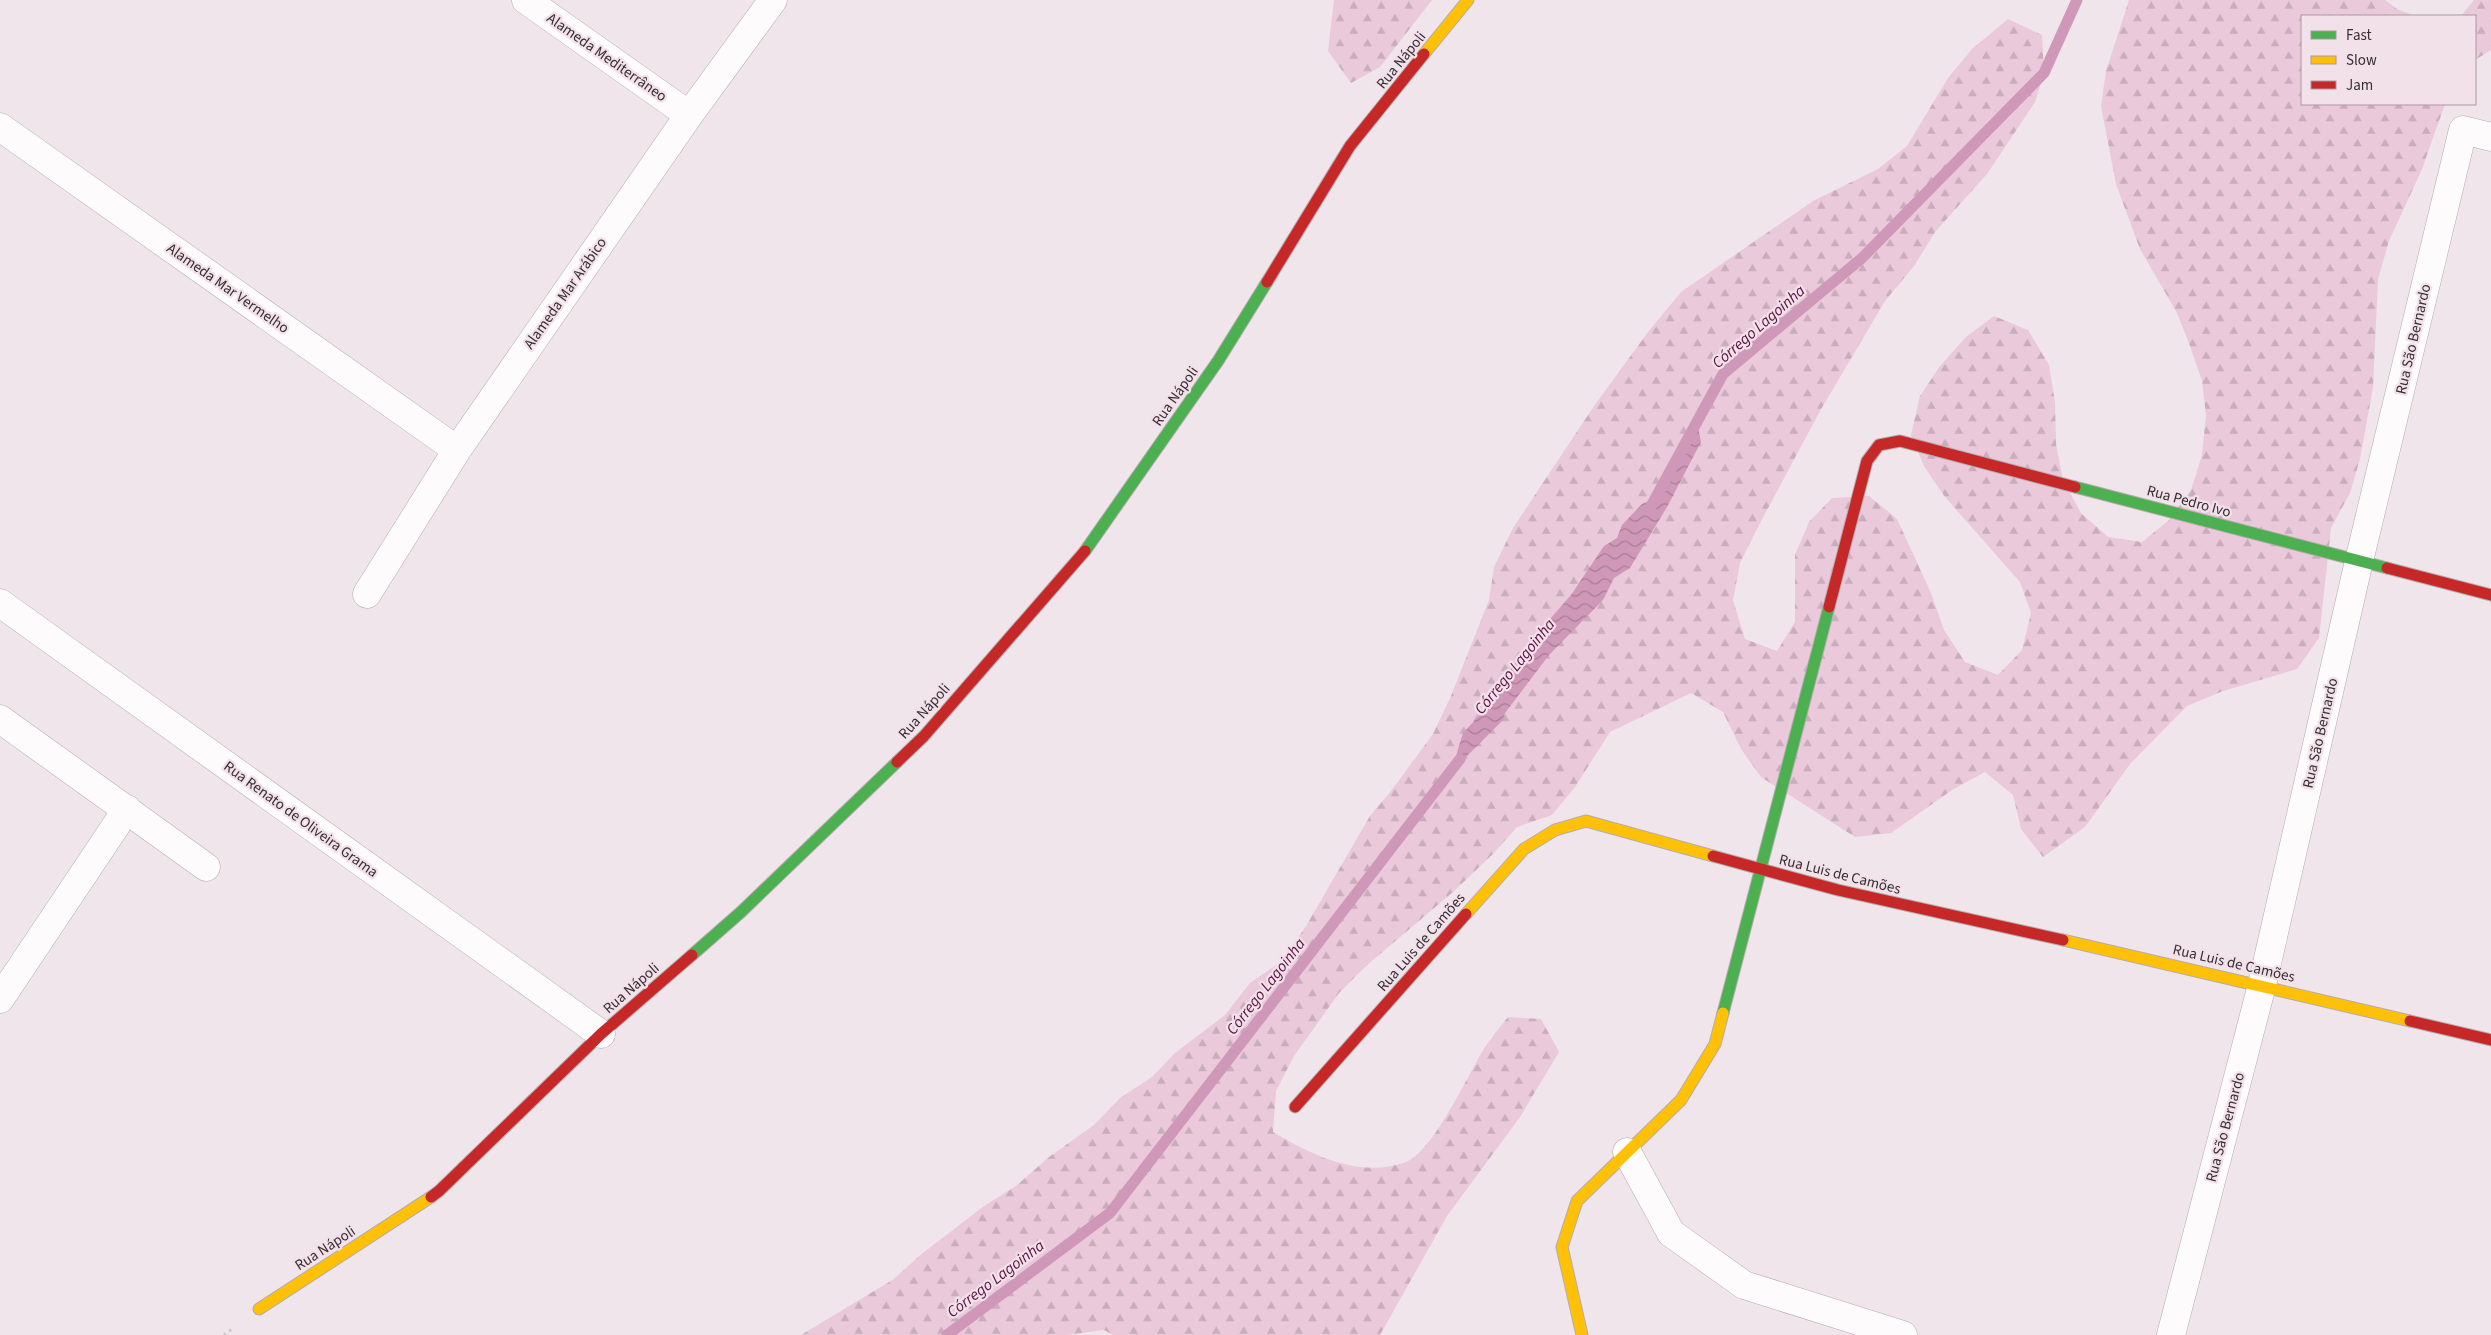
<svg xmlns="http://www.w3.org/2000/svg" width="2491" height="1335" font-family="'Source Sans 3',sans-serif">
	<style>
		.forest { fill: url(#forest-firs) }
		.water { fill: url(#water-waves) }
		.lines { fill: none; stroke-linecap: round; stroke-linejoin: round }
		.stream { stroke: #cf97b8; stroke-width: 11 }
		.street-casing { stroke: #b4acb0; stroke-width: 29 }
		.fast-casing { stroke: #b4acb0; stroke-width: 13 }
		.slow-casing { stroke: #b4acb0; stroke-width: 13 }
		.jam-casing { stroke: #b4acb0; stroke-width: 13 }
		.path { stroke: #c9c6c8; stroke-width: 3; stroke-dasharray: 2.5 4; stroke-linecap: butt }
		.street { stroke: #fdfbfc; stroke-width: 28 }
		.fast { stroke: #4caf50; stroke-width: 11 }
		.slow { stroke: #ffc107; stroke-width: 11 }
		.jam { stroke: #c62828; stroke-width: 11 }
		.labels { text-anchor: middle; stroke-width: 4.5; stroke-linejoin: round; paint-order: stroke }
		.street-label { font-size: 15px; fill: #352e32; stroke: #f3e1ea }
		.water-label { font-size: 16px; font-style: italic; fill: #581241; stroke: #f3e1ea }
	</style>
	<defs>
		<pattern id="forest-firs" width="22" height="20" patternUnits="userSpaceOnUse" patternTransform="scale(1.25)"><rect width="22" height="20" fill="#eac9db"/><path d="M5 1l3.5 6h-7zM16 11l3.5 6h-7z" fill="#c9adbc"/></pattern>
		<pattern id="water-waves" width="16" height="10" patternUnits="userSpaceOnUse" patternTransform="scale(1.25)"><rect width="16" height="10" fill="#cf97b8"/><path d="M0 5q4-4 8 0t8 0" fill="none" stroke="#a97c96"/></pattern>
	</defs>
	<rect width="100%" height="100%" fill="#efe5ea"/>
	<path class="forest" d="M 1334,0 L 1432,0 L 1380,67 L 1351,83 L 1328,51 Z
		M 2129,0 L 2385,0 L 2397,9 L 2415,16 L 2302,16 L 2302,104 L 2445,104 L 2422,169 L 2389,241 L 2378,279 L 2373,387 L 2360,459 L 2350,493 L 2331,528 L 2319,638 L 2297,669 L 2223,691 L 2187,706 L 2130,764 L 2085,827 L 2043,857 L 2021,829 L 2013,795 L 1985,772 L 1952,790 L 1891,833 L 1855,837 L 1761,777 L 1741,749 L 1723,712 L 1691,693 L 1610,732 L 1575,787 L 1552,815 L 1517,827 L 1493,854 L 1453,892 L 1366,966 L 1339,993 L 1294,1056 L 1276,1091 L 1273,1132 C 1311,1155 1361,1179 1406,1162 C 1434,1151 1468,1074 1485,1047 C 1492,1037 1500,1027 1508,1017 L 1541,1019 L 1559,1052 L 1520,1117 L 1447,1216 L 1380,1335 L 1113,1335 L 1104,1330 L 1066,1335 L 801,1335 L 894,1279 L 919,1256 L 984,1206 L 1016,1186 L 1049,1157 L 1094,1125 L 1120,1098 L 1152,1077 L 1175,1053 L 1225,1015 L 1250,983 L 1282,961 L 1306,926 L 1370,816 L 1391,791 L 1433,734 L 1451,696 L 1489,600 L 1494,567 L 1513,528 L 1594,406 L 1648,332 L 1681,292 L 1813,201 L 1878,169 L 1907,146 L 1948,78 L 1972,49 L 2008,19 L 2042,35 L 2044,73 L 2035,102 L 1987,174 L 1935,232 L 1914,266 L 1885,301 L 1820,411 L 1759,525 L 1740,563 L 1733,600 L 1745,639 L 1777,651 L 1795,622 L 1795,555 L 1809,522 L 1832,498 L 1869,496 L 1897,519 L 1931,593 L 1944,630 L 1965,662 L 1998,675 L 2022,650 L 2031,613 L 2020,582 L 1945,497 L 1924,466 L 1911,435 L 1920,396 L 1940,366 L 1966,337 L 1994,316 L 2028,330 L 2049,365 L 2055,402 L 2056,444 L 2063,480 L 2081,513 L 2108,537 L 2142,542 L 2168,521 L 2191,490 L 2202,455 L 2206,415 L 2202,381 L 2190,346 L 2177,313 L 2140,249 L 2116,184 L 2101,106 L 2106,71 Z
		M 2474,0 L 2491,0 L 2491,50 L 2475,60 L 2475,16 L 2461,16 Z"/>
	<path class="water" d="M 1697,422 L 1701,442 L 1667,507 L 1630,568 L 1614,578 L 1603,600 L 1549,655 L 1505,713 L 1503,720 L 1451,772 L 1463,733 L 1488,706 L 1501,682 L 1536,635 L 1571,595 L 1604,546 L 1617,538 L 1622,525 L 1642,504 L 1656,498 Z"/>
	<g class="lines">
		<path class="stream" d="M 1649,510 L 1723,374 L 1862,258 L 2044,73 L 2077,0
			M 947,1335 L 1110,1213 L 1460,759"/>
		<defs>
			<path id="street" d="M 526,0 L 689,115
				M 0,127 L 457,450
				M 367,594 L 457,450 L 689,115 L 773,0
				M 0,603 L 601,1034
				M 0,719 L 206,867
				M 0,999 L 127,809
				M 1627,1152 L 1671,1233 L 1744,1285 L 1903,1335
				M 2171,1335 L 2262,985 L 2359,561 L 2463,130 L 2491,137"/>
			<path id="fast" d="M 2075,487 L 2387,568
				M 1085,551 L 1218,361 L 1267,282
				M 692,955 L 741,912 L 897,762
				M 1723,1013 L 1829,607"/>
			<path id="slow" d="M 1424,54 L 1468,0
				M 1466,914 L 1524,849 L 1555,830 L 1586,821 L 1713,856
				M 2063,940 L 2410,1021
				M 259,1309 L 431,1197
				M 1582,1335 L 1562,1247 L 1577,1201 L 1681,1100 L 1715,1044 L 1723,1013"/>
			<path id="jam" d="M 1267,282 L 1350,146 L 1424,54
				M 2387,568 L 2491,595
				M 1829,607 L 1867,461 L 1879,445 L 1900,441 L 2075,487
				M 897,762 L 924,736 L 1085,551
				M 1713,856 L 1838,890 L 2063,940
				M 2410,1021 L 2491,1040
				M 1295,1107 L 1466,914
				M 431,1197 L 439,1191 L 601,1034 L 692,955"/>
		</defs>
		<use href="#street" class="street-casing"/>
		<use href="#fast" class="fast-casing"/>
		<use href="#slow" class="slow-casing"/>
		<use href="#jam" class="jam-casing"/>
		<path class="path" d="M 224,1335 L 232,1329"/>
		<use href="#street" class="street"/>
		<use href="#fast" class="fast"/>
		<use href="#slow" class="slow"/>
		<use href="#jam" class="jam"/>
	</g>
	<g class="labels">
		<g class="street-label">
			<text transform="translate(607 57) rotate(35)" y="5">Alameda Mediterrâneo</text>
			<text transform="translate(1401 60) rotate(-51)" y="5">Rua Nápoli</text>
			<text transform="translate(228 288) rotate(35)" y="5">Alameda Mar Vermelho</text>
			<text transform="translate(565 293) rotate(-55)" y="5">Alameda Mar Arábico</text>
			<text transform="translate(2413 339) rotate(-77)" y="5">Rua São Bernardo</text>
			<text transform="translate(1175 396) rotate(-55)" y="5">Rua Nápoli</text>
			<text transform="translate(2189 501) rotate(15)" y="5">Rua Pedro Ivo</text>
			<text transform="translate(924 711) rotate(-48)" y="5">Rua Nápoli</text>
			<text transform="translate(2320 733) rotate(-77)" y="5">Rua São Bernardo</text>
			<text transform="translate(301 819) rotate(36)" y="5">Rua Renato de Oliveira Grama</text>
			<text transform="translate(1840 874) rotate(14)" y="5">Rua Luis de Camões</text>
			<text transform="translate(1421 942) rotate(-49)" y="5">Rua Luis de Camões</text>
			<text transform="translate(2234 963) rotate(13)" y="5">Rua Luis de Camões</text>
			<text transform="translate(631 988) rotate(-41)" y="5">Rua Nápoli</text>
			<text transform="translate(2225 1127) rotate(-75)" y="5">Rua São Bernardo</text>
			<text transform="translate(325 1248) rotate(-33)" y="5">Rua Nápoli</text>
		</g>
		<g class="water-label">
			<text transform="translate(1758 326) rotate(-41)" y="6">Córrego Lagoinha</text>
			<text transform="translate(1514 666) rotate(-51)" y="6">Córrego Lagoinha</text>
			<text transform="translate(1265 986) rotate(-52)" y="6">Córrego Lagoinha</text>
			<text transform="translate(995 1278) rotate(-37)" y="6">Córrego Lagoinha</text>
		</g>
	</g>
	<rect x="2301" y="15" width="175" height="90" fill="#f3e1ea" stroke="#a799a0"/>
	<rect x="2311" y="31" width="25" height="8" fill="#4caf50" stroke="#a799a0"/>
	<text x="2346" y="40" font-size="15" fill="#352e32">Fast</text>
	<rect x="2311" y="56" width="25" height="8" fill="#ffc107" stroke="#a799a0"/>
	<text x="2346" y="65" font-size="15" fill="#352e32">Slow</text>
	<rect x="2311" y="81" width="25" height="8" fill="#c62828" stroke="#a799a0"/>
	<text x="2346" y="90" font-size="15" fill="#352e32">Jam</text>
</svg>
